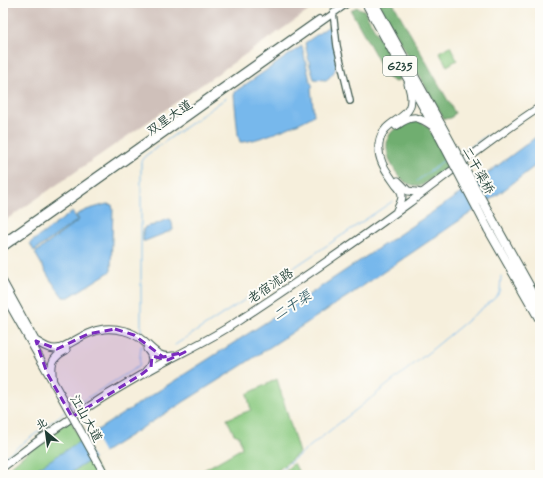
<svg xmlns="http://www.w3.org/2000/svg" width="543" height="478" font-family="Mynerve,'LXGW WenKai TC',sans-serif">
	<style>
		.industrial { fill: #cfc0ba }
		.green { fill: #8bca81; stroke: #55845a }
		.forest { fill: #70ae6f; stroke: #487652 }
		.water { fill: #77b8ec; stroke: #4b7a90 }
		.pier { fill: #f6efdc }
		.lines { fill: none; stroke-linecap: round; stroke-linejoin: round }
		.stream { stroke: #77b8ec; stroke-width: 1 }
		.minor-casing { stroke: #3f584d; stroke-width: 8 }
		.major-casing { stroke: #3f584d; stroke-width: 9 }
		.highway-casing { stroke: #3f584d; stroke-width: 10 }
		.minor { stroke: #fff; stroke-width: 5.5 }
		.major { stroke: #fff; stroke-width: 7 }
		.highway { stroke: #fff; stroke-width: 8 }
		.major-bridge-casing { stroke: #3f584d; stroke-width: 9; stroke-linecap: butt }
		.highway-bridge-casing { stroke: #3f584d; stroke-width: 10; stroke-linecap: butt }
		.major-bridge { stroke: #fff; stroke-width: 7 }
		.highway-bridge { stroke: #fff; stroke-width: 8 }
		.marked { fill: #7b2cbf; fill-opacity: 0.2; stroke: #7b2cbf; stroke-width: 3; stroke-dasharray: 8 5; stroke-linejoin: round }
		.labels { text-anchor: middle; stroke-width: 4; stroke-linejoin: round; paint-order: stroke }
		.shield { fill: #fdfcf7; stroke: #62766e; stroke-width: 1 }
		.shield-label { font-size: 12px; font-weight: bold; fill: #1f3d34 }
		.street-label { font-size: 13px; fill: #1f3d34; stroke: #fdfcf7 }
		.water-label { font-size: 14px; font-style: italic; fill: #39626b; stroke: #fdfcf7 }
	</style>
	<rect width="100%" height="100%" fill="#fdfcf7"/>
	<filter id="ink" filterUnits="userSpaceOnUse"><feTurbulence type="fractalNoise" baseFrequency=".025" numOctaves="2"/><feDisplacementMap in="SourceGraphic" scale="8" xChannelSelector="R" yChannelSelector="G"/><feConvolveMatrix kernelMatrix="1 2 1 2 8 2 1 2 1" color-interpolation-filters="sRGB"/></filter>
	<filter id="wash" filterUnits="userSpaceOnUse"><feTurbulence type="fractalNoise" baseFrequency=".012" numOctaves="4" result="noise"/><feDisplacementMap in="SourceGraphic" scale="16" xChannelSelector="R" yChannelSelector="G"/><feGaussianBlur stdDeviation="0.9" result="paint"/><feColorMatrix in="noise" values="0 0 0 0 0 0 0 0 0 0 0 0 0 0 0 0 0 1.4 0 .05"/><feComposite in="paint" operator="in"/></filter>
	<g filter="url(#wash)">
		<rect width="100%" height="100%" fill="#f6efdc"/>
		<path class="industrial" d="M 3,3 L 320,3 L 3,222 Z"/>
		<path class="green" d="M 450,46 L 457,60 L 447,66 L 439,52 Z
			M 277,379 L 299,453 L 272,475 L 195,475 L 242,448 L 239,436 L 234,434 L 227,419 L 251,410 L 247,394 Z
			M 70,420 L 101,475 L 3,475 L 3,473 L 29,451 Z
			M 294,463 L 300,475 L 284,475 L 286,470 Z"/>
		<path class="forest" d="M 378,3 L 393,3 L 455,113 L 451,118 L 444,119 Z
			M 356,7 L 364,10 L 399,74 L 399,80 L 395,82 L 388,78 L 351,11 Z
			M 418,119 L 429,128 L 450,166 L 421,186 C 415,186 410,185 405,182 C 393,172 381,149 390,134 C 396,125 409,123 418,119 Z"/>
		<path class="water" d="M 332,24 C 333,32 333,41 335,49 C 338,63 338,71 326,80 L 314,79 L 310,66 L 305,43 Z
			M 302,46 L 310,81 L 313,87 L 311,89 L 314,115 C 303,123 253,143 240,142 L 238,135 L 234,95 L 236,91 Z
			M 540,134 L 540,162 L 500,193 L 351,294 L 241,366 L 67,475 L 27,475 L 307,296 L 461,193 Z
			M 107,204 L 112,205 L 113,208 L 111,271 L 69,297 L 63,297 L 50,279 L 35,253 L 79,220 L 76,215 L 86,210 Z
			M 72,212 L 78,220 L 34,251 L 30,243 Z
			M 170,219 L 172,223 L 173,230 L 145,241 L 143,241 L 143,231 L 145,227 L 154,225 L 165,220 Z"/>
		<path class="pier" d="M 92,431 L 104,453 L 94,459 L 82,437 Z"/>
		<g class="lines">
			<path class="stream" d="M 460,151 L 467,150 L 487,135
				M 417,181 L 447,158
				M 141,336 L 141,161 L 145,156 L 226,98
				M 175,345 L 280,277 L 393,201
				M 71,408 L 139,366 L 141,346
				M 3,458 L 65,412
				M 277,475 L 289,463 L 429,352 L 496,297 L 500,291 L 501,276"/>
		</g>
	</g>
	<g filter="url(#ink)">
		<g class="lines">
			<defs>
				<path id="minor" d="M 333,12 L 337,46 L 350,101
					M 3,242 L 319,19
					M 3,248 L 348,3"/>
				<path id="major" d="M 396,126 C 413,114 418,116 434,127
					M 398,181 L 408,191 L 422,193
					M 397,210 C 399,206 402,201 402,196 C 402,192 399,188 396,185 C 387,172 377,160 379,144 C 383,113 422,125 408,84
					M 3,282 L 37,344
					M 3,293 L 60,394
					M 36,341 C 44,346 51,351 61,348 C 75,341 88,331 104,329 C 117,328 132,331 142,340 C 152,348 158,359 173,356
					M 146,371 C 153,364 154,356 147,349
					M 53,383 C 51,366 49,359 66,350
					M 3,467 C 47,433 93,402 141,375 C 173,356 207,342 238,321 C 296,283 353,244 409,203 C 452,171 495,136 540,107"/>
				<path id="highway" d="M 366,3 L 435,128
					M 374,3 L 441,125
					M 496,226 L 540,305
					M 488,229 L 540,320"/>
			</defs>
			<use href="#minor" class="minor-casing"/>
			<use href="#major" class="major-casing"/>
			<use href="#highway" class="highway-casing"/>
			<use href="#minor" class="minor"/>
			<use href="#major" class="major"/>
			<use href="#highway" class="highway"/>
			<defs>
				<path id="major-bridge" d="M 60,394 L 105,475"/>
				<path id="highway-bridge" d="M 441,125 L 496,226
					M 435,128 L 488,229"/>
			</defs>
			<use href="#major-bridge" class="major-bridge-casing"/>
			<use href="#highway-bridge" class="highway-bridge-casing"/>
			<use href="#major-bridge" class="major-bridge"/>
			<use href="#highway-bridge" class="highway-bridge"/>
		</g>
	</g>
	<path class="marked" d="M 115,329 L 134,335 L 163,357 L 185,352 L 168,360 L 152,356 L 151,367 L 142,374 L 72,417 L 47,373 L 36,341 L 57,349 L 88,334 Z"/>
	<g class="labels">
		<rect class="shield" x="383" y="56" width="34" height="20" rx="3"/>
		<g class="shield-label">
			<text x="400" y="70">G235</text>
		</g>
		<g class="street-label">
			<text transform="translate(169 117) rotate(-35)" y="5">双星大道</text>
			<text transform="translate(479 170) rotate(61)" y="5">二干渠桥</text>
			<text transform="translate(270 285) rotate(-34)" y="5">老宿沭路</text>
			<text transform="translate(87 418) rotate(61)" y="5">江山大道</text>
		</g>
		<g class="water-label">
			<text transform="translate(292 305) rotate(-33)" y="5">二干渠</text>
		</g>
	</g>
	<rect width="543" height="478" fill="none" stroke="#fdfcf7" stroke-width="16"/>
	<g transform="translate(46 432) rotate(331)" stroke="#fdfcf7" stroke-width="3" paint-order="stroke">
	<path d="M0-3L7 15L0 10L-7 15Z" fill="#1f3d34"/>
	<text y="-6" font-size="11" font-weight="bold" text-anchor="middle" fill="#1f3d34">北</text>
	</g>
</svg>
